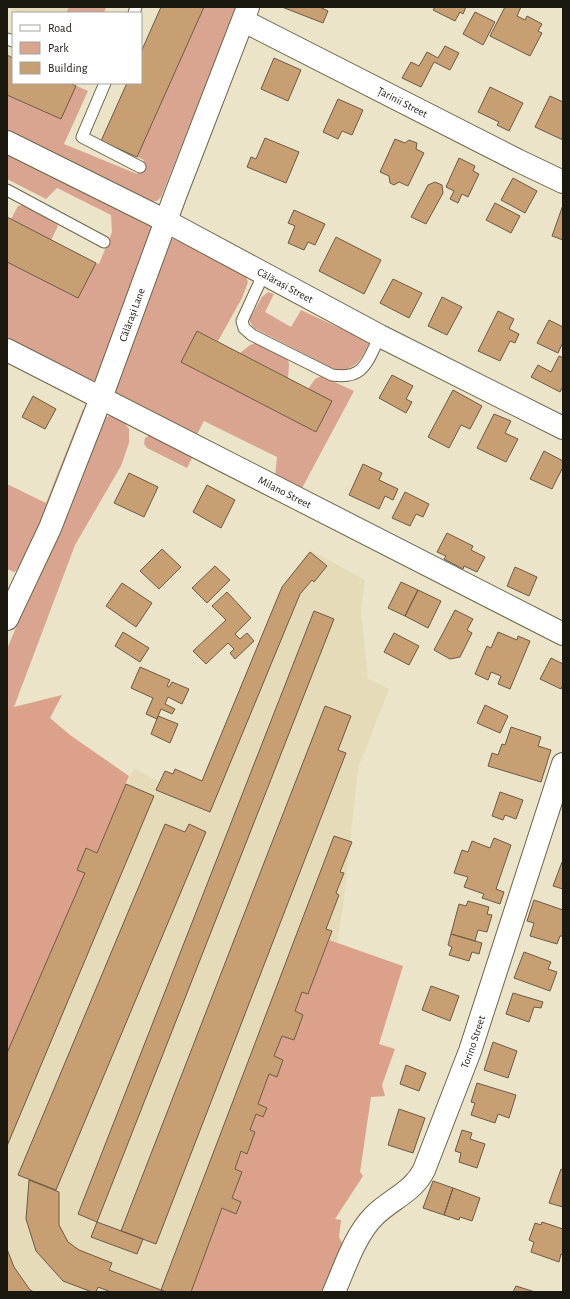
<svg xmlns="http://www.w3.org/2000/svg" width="570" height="1299" font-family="'Alegreya Sans',sans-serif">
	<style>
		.built { fill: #e5dbb8 }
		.green { fill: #d9a591 }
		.forest { fill: #dba18a }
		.building { fill: #c89f72; stroke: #6c5a47 }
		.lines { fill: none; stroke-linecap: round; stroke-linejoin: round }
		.service-casing { stroke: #6c654d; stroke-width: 13 }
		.minor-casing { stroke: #6c654d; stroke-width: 24 }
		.service { stroke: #fff; stroke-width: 11 }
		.minor { stroke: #fff; stroke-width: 22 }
		.labels { text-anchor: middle; stroke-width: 4; stroke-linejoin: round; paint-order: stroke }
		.street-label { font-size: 11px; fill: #1b180f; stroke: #fff }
	</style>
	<rect width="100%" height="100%" fill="#ebe4c8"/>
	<path class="built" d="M 8,7 L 69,7 L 66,13 L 21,13 Z
		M 312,551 L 365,580 L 361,611 L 368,679 L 389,689 L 358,768 L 344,900 L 337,943 L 329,940 L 308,994 L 303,1015 L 294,1040 L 274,1057 L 283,1060 L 277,1077 L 269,1075 L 258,1104 L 267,1108 L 247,1154 L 241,1152 L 235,1169 L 242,1172 L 232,1198 L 241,1202 L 236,1214 L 222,1208 L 191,1292 L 7,1292 L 7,1053 L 84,873 L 77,870 L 86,848 L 97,853 L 134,768 L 160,782 L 165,771 L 173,774 L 175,769 L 202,780 L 282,587 Z"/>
	<path class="green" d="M 69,7 L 106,7 L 104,13 L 66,13 Z
		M 204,7 L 237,7 L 161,197 L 157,201 L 147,201 L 7,132 L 7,95 L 61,119 L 75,85 L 88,91 L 64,144 L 137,174 L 144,160 L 137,157 Z
		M 7,152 L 153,225 L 99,374 L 94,381 L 84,378 L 7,341 L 7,262 L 78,298 L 96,263 L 99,264 L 112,232 L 111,215 L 57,188 L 46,199 L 7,179 Z
		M 23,205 L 55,222 L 58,226 L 51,240 L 11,219 L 18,206 Z
		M 175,238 L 243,270 L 248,282 L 242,298 L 218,341 L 197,331 L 181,362 L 316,432 L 331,403 L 308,389 L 315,379 L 321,376 L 354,391 L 301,490 L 275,477 L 277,457 L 204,421 L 195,438 L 112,392 L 169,240 Z
		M 268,292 L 274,294 L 265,312 L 291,327 L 301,310 L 370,342 C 361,359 358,368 338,371 L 254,328 L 249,320 L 262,297 Z
		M 256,343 L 288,359 L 289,365 L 288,378 L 240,353 L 250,345 Z
		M 83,409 L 87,410 L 24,566 L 14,572 L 7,569 L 7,484 L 46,503 Z
		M 110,416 L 123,421 L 129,429 L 129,443 L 121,466 L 75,545 L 14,707 L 7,704 L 7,649 L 104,418 Z
		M 150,435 L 193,456 L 187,468 L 147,448 L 144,444 L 145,438 Z"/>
	<path class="forest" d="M 62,695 L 50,718 L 70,735 L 129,776 L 97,853 L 87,848 L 78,870 L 85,873 L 7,1053 L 7,704 L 14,707 Z
		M 329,940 L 403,966 L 379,1044 L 395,1049 L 382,1085 L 385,1096 L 371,1097 L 360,1172 L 363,1176 L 335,1219 L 341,1220 L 339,1237 L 346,1251 L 326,1292 L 191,1292 L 222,1208 L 236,1213 L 241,1202 L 232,1198 L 242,1172 L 235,1169 L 241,1151 L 247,1153 L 255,1132 L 250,1130 L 256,1114 L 263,1117 L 267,1108 L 258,1104 L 269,1074 L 277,1077 L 283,1060 L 274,1056 L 282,1036 L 294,1040 L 303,1015 L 295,1011 L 302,992 L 308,994 Z"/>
	<path class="building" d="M 161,7 L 204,7 L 137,157 L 101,141 L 127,83 L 141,83 L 141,52 Z
		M 282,7 L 320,7 L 328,11 L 323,23 Z
		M 435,7 L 466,7 L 463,14 L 460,12 L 455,21 L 433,10 Z
		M 505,7 L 521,7 L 517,16 L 525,20 L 527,16 L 542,24 L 538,31 L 542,33 L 530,56 L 490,36 Z
		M 475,12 L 495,22 L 483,45 L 463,34 Z
		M 445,46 L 459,53 L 450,70 L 434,62 L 421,87 L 402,78 L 411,62 L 419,66 L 427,52 L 438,58 Z
		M 7,55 L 13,58 L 13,83 L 70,83 L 76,86 L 61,119 L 7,95 Z
		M 274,58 L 301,70 L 288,101 L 261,89 Z
		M 490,87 L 523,103 L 509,131 L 497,125 L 499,122 L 478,112 Z
		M 550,96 L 563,102 L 563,140 L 535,127 Z
		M 338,99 L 363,110 L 352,135 L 342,131 L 338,139 L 323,132 Z
		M 265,138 L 299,152 L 286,183 L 247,167 L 251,157 L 256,159 Z
		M 395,139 L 405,143 L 409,140 L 417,143 L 416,149 L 424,153 L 408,186 L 399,182 L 394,185 L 390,183 L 389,176 L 380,172 Z
		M 459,158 L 475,166 L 473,171 L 479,174 L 468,197 L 462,194 L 458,203 L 450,199 L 454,191 L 446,187 Z
		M 513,178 L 537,191 L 525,213 L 501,200 Z
		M 435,182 L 442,185 L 443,193 L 426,224 L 411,217 L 428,185 Z
		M 495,203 L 520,216 L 511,233 L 486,220 Z
		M 563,205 L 563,240 L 552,236 Z
		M 294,210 L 325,224 L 315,245 L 308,242 L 304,250 L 288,243 L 295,226 L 288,223 Z
		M 7,217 L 96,263 L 78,298 L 7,262 Z
		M 336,237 L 381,260 L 364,294 L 319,271 Z
		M 393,279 L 422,293 L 409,318 L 380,303 Z
		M 442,297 L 462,307 L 447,335 L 428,326 Z
		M 498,311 L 514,319 L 509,329 L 519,334 L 515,343 L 510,341 L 500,361 L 478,351 Z
		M 549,320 L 563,327 L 563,342 L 558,353 L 537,343 Z
		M 197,331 L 332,401 L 316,432 L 181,362 Z
		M 559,356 L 563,358 L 563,386 L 560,392 L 531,377 L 538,365 L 551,372 Z
		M 392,375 L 413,386 L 406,399 L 412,402 L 406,413 L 379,398 Z
		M 453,390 L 482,406 L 470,429 L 461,425 L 449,448 L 428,437 Z
		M 33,396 L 56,409 L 45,429 L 22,417 Z
		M 494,414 L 511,421 L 505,433 L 518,439 L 506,462 L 477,448 Z
		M 544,451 L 563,461 L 563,467 L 552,489 L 530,479 Z
		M 363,464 L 382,473 L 379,480 L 398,489 L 393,500 L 385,496 L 379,509 L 349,495 Z
		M 129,473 L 158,487 L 144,517 L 114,503 Z
		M 207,485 L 235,500 L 221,528 L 193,512 Z
		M 405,492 L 429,504 L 423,517 L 416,514 L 410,526 L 392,518 Z
		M 447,533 L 473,546 L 471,550 L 485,557 L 477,572 L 464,566 L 463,569 L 444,559 L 446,556 L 437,552 Z
		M 162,549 L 181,567 L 159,589 L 140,571 Z
		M 310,552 L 327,566 L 314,582 L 312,580 L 300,594 L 210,812 L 156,790 L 165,771 L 173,774 L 175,769 L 202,781 L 282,587 Z
		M 215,566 L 230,580 L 207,603 L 192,588 Z
		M 515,567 L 537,577 L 529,596 L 507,586 Z
		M 401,582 L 418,590 L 405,616 L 388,608 Z
		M 122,583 L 152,603 L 136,627 L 106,606 Z
		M 418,590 L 441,601 L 428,628 L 405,616 Z
		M 227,592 L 251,618 L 235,634 L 240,639 L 247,633 L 254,641 L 235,659 L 230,653 L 234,649 L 228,643 L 206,664 L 193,651 L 226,620 L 212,606 Z
		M 455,610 L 473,619 L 467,630 L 472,633 L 460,657 L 450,659 L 434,650 Z
		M 314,611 L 334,619 L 97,1222 L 78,1214 Z
		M 123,632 L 149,648 L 140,662 L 115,646 Z
		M 498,632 L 517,640 L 518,636 L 530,641 L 510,689 L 498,684 L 501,676 L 491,672 L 488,680 L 475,674 L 487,646 L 491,648 Z
		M 394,633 L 419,646 L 409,665 L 384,652 Z
		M 551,658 L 563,664 L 563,685 L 561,689 L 540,679 Z
		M 140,667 L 170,680 L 167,686 L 169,687 L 172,682 L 189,689 L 182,704 L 168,697 L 165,704 L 175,709 L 172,714 L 161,709 L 157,719 L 146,714 L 153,698 L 131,688 Z
		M 485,705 L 508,716 L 500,733 L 477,723 Z
		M 325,706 L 351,716 L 338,750 L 346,753 L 156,1244 L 121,1231 Z
		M 158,716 L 178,724 L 170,743 L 151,734 Z
		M 511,727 L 541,737 L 538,746 L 551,750 L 541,782 L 488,766 L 492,753 L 498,755 L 502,744 L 505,745 Z
		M 126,784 L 154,796 L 7,1146 L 7,1053 L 85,873 L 77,870 L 86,848 L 97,853 Z
		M 500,792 L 523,800 L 516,819 L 505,815 L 503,820 L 492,816 Z
		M 165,824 L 185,832 L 189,824 L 206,832 L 56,1190 L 18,1175 Z
		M 334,836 L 352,842 L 340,872 L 344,873 L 336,893 L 339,895 L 326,929 L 332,931 L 308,994 L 302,992 L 295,1011 L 303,1015 L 294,1040 L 282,1036 L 274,1056 L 283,1060 L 277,1077 L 269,1074 L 258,1104 L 267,1108 L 263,1117 L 256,1114 L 250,1130 L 255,1132 L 247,1154 L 241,1151 L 235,1169 L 242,1172 L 232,1198 L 241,1202 L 236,1214 L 222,1208 L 191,1292 L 166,1292 L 161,1290 Z
		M 494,838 L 511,845 L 496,889 L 504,892 L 500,904 L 482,898 L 484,894 L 464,887 L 468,877 L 454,873 L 462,850 L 468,852 L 472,841 L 490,848 Z
		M 562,862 L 563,862 L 563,889 L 553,886 Z
		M 534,900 L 563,910 L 563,936 L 560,936 L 557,944 L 530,936 L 534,923 L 527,921 Z
		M 468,901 L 489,907 L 487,914 L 492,915 L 487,932 L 478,930 L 475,941 L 451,934 L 459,904 L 466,906 Z
		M 451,934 L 482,943 L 479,954 L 472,952 L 469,961 L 449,955 L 452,947 L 448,945 Z
		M 524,952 L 551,962 L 548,969 L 557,972 L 550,991 L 514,978 Z
		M 431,986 L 459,996 L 450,1021 L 422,1010 Z
		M 513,993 L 543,1002 L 541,1008 L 534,1007 L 529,1022 L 506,1014 Z
		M 493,1042 L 517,1051 L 508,1078 L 484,1070 Z
		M 406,1065 L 426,1073 L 419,1091 L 400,1084 Z
		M 477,1083 L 516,1095 L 509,1118 L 498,1114 L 495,1123 L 471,1115 L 475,1103 L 471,1102 Z
		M 399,1109 L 425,1118 L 413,1153 L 388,1145 Z
		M 462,1130 L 472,1133 L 470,1139 L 485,1144 L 477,1168 L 459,1162 L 461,1153 L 455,1151 Z
		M 561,1169 L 563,1170 L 563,1207 L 549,1203 Z
		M 29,1180 L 59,1192 L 59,1225 L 68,1242 L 79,1250 L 112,1263 L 109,1270 L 166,1292 L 111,1292 L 98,1287 L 96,1292 L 92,1292 L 63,1281 L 36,1251 L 26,1219 Z
		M 433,1181 L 453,1188 L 444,1215 L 423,1208 Z
		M 453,1188 L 480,1198 L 472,1221 L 460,1217 L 459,1220 L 444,1215 Z
		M 97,1222 L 143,1239 L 137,1254 L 91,1237 Z
		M 542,1222 L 563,1229 L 563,1255 L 561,1254 L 559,1262 L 531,1252 L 534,1242 L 529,1240 L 535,1223 L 541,1225 Z
		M 7,1249 L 14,1267 L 30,1290 L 34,1292 L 7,1292 Z
		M 516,1286 L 535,1292 L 513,1292 Z"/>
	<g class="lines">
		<defs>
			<path id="service" d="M 134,13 L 136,7
				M 7,39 L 13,41
				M 105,83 L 82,137 L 140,167
				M 7,190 L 104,242
				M 264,273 L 242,321 L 244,328 L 252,335 L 332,375 C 365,380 367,361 380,336"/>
			<g id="minor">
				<path id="s1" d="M 244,21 L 517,160 L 563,182"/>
				<path id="s2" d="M 7,142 L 166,221 L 380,336 L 563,428"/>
				<path id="s3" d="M 7,350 L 563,634"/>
				<path id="s4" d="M 7,619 L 50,528 L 101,398 L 175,196 L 248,7"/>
				<path id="s5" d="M 334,1292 C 345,1267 355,1235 374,1216 C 391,1199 413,1192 424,1170 L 470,1051 L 563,764"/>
			</g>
		</defs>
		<use href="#service" class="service-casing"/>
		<use href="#minor" class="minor-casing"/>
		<use href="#service" class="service"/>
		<use href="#minor" class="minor"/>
	</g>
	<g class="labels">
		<g class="street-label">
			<text dy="4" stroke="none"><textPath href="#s1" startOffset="178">Țarinii Street</textPath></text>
			<text dy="4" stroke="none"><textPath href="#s2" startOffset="313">Călărași Street</textPath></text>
			<text dy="4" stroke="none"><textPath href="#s4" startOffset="329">Călărași Lane</textPath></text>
			<text dy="4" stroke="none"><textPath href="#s3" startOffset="312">Milano Street</textPath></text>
			<text dy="4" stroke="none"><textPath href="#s5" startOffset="292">Torino Street</textPath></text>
		</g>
	</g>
	<rect width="570" height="1299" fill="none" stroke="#1b180f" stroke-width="16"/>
	<rect x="12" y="12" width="130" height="72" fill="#ffffff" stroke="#a4a39f"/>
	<rect x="20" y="25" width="20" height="6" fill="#ffffff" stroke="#a4a39f"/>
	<text x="48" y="32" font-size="12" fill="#1b180f">Road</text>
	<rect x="20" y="42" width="20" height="12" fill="#d9a591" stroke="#a4a39f"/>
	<text x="48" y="52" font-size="12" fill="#1b180f">Park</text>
	<rect x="20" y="62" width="20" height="12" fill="#c89f72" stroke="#a4a39f"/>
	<text x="48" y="72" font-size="12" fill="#1b180f">Building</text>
</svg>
